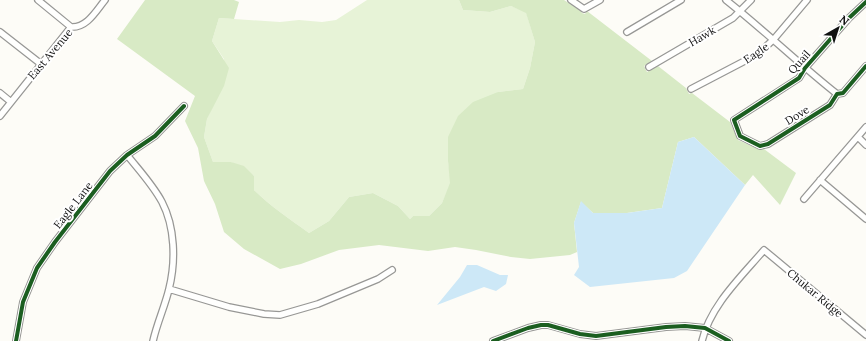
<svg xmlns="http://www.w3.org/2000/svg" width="866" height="341" font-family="Lora,serif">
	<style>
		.green { fill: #e7f3d7 }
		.forest { fill: #d8eac5 }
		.water { fill: #cde8f7 }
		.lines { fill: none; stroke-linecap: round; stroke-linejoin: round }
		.street-casing { stroke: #979795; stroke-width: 8 }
		.street { stroke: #fffffe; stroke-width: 5.5 }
		.cycleway-casing { stroke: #fff; stroke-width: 6 }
		.cycleway { stroke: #1b5e20; stroke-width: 4 }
		.labels { text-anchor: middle; stroke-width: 4; stroke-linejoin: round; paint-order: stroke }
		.street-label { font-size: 11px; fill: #111; stroke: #fff }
	</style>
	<rect width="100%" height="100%" fill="#fdfcf7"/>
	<path class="green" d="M 367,0 L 459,0 L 463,10 L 490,12 L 511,6 L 526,12 L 535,42 L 530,68 L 523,89 L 498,92 L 448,161 L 451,183 L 442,203 L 429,216 L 413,216 L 410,219 L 398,206 L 373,193 L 349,197 L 329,221 L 309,233 C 290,219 270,206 254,190 L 254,176 L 231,162 L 213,162 L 204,137 L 207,119 L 213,106 L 224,59 L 212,41 L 219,18 L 280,22 L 299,20 L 322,22 L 336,20 Z"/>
	<path class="forest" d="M 145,0 L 234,0 L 239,2 L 234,19 L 219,18 L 212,41 L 229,68 L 224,86 L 207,119 L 204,137 L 213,162 L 231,162 L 244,166 L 254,176 L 254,190 C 270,206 290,219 309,233 L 329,221 L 349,197 L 373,193 L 398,206 L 410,219 L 413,216 L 429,216 L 442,203 L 450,183 L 448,161 L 448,137 L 458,116 L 473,102 L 498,92 L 523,89 L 530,68 L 535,42 L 526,13 L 511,6 L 490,12 L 463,10 L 459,0 L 564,0 L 581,11 L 582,13 L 585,14 L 587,11 L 652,61 L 644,66 L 647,72 L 658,66 L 686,88 L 689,94 L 692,93 L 730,122 L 738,140 L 758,149 L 764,149 L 796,173 L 780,205 L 753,175 L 745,185 L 694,137 L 678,142 L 662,208 L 627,213 L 593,213 L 581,202 L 574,223 L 577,252 L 570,255 L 530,259 L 511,257 L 476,250 L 455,247 L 428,251 L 379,245 L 339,250 L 301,264 L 280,269 L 244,249 L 224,232 L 215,204 L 204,181 L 198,148 L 185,121 L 195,96 L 117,39 Z"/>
	<path class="water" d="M 694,137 L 745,185 L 687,271 L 674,278 L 590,287 L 574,275 L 579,267 L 574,223 L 581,201 L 593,213 L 627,213 L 662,208 L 678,142 Z
		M 467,265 L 477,265 L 500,275 L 508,275 L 506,284 L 496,291 L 484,287 L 437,305 L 460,277 Z"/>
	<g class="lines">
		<defs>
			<path id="street" d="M 38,0 L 71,27
				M 571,0 L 584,9 L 600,0
				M 726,0 C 764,30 799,64 837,94
				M 866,2 L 849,18 L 805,68 L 799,78 L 734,120 L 740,136 L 760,146 L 768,144 L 830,105 L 837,94 L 843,93 L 866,66
				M 71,27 C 87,28 96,11 105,0
				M 0,32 L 41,64
				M 627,32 L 681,0
				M 649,67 L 733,18 L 751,0
				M 691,89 L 758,54 L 774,39 L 807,0
				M 0,93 L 11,102
				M 0,116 L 71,27
				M 858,137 L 866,145
				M 127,155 C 139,170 153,185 162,202 C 175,227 176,261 169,289 C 165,306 157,323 153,341
				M 820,180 L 866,219
				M 804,199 L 866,127
				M 169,289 L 229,307 L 264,314 L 280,315 L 318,304 L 378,279 L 392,270
				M 16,341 L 23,302 L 37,268 L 55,242 L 110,171 L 127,155 L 155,136 L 184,106
				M 493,341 L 528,328 L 541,325 L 548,325 L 580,334 L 596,336 L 666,327 L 685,326 L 705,328 L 729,341
				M 702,341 C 710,306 741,277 764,250 L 866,335"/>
		</defs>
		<use href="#street" class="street-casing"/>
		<use href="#street" class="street"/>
		<defs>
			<path id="cycleway" d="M 866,2 L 849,18 L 805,68 L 799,78 L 734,120 L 740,136 L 760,146 L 768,144 L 830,105 L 837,94 L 843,93 L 866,66
				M 16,341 L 23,302 L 37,268 L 55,242 L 110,171 L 127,155 L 155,136 L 184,106
				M 493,341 L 528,328 L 541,325 L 548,325 L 580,334 L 596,336 L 666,327 L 685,326 L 705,328 L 729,341"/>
		</defs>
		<use href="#cycleway" class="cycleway-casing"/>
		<use href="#cycleway" class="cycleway"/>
	</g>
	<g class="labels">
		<g class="street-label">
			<text transform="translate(702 36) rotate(-30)" y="4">Hawk</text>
			<text transform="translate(756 53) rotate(-34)" y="4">Eagle</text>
			<text transform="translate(50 54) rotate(-50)" y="4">East Avenue</text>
			<text transform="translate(799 62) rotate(-48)" y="4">Quail</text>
			<text transform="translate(797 115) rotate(-32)" y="4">Dove</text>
			<text transform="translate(73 205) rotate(-52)" y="4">Eagle Lane</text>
			<text transform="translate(815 293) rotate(40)" y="4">Chukar Ridge</text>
		</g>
	</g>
	<g transform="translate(838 28) rotate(39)" stroke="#ffffff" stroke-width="3" paint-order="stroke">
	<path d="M0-3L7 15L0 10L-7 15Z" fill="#111111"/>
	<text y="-6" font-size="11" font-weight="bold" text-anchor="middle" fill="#111111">N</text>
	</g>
</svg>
